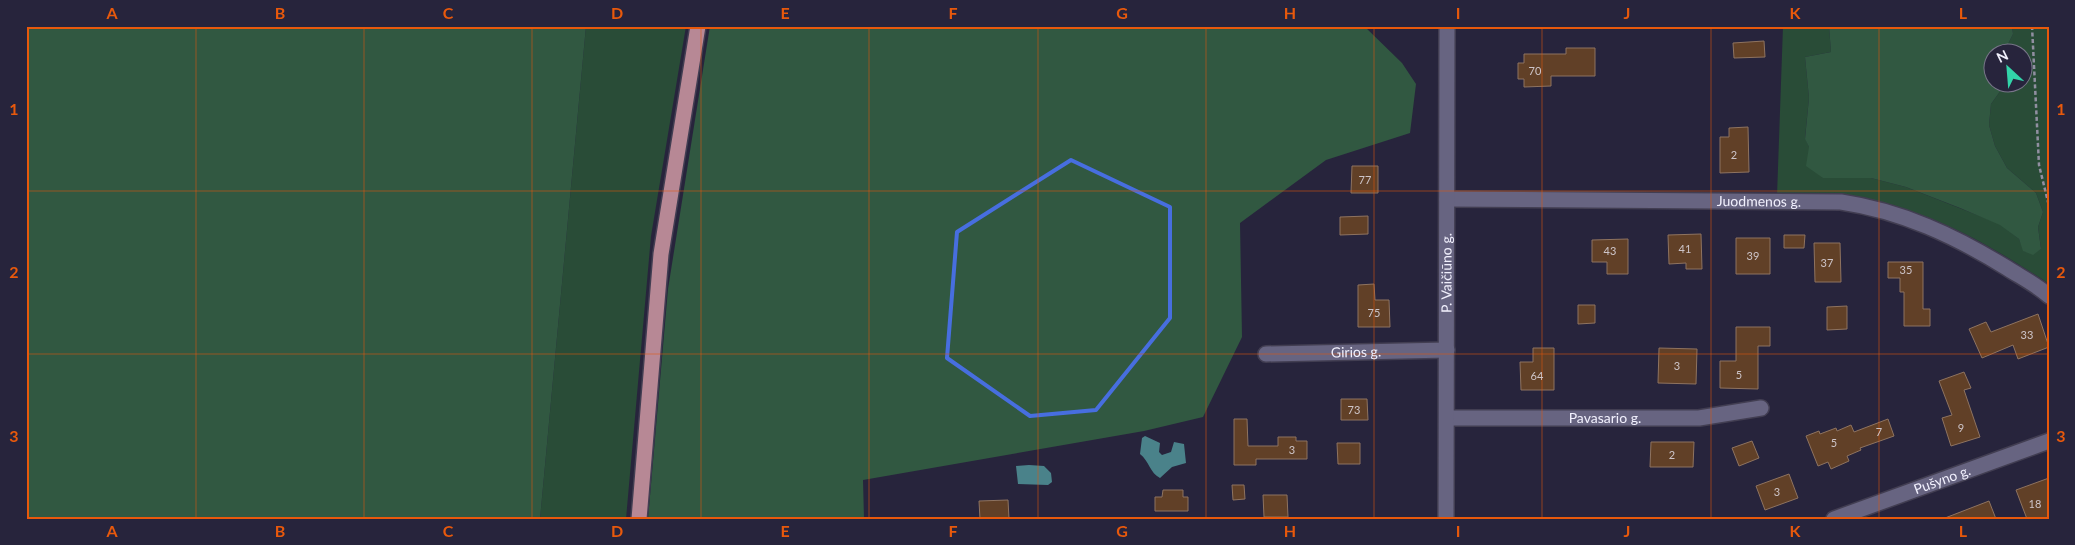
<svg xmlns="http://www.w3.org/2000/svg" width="2075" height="545" font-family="Lato,sans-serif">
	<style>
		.green { fill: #294c37 }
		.forest { fill: #315841 }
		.water { fill: #4a828a }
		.building { fill: #614027; stroke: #8e7360 }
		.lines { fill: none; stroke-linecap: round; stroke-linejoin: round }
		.minor-casing { stroke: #423e52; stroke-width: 18 }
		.major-casing { stroke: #423e52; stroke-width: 18 }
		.path { stroke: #918fa1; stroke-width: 2.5; stroke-dasharray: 4 2.5; stroke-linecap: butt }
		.minor { stroke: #676481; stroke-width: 15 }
		.major { stroke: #b78895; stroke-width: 15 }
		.marked { fill: none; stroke: #476edf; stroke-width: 4; stroke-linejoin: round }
		.grid { fill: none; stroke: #e8590c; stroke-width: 1; stroke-opacity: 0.55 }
		.labels { text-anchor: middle; stroke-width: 4.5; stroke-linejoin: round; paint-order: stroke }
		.number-label { font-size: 11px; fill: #cdc4c8 }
		.street-label { font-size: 14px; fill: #f1f0fd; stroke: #27243c }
		.neatline { fill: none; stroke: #e8590c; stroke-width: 2 }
		.grid-label { font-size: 16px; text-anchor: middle; font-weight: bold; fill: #e8590c }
	</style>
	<rect width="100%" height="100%" fill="#27243c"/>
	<path class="green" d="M 586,26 L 686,26 L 651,236 L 626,519 L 540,519 Z
		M 1783,26 L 1829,26 L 1831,52 L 1805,57 L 1809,98 L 1805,138 L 1823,178 L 1871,178 L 1906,187 L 2000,224 L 2019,239 L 2024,251 L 2033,254 L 2041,249 L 2038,227 L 2043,212 L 2036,193 L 2007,168 L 1995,146 L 1989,125 L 1991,104 L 2006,83 L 2022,82 L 2022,52 L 2004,52 L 2013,34 L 2012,26 L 2049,26 L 2049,284 C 1995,248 1937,214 1873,201 C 1845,195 1806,197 1777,196 Z"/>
	<path class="forest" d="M 26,26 L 586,26 L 540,519 L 26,519 Z
		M 710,26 L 1364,26 L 1402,63 L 1416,84 L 1410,133 L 1326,160 L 1240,223 L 1242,337 L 1203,417 L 1144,431 L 863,480 L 864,519 L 648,519 L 668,289 Z
		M 1829,26 L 2012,26 L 2013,34 L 2004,52 L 1992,52 L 1992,82 L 2006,83 L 1991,104 L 1989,125 L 1995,146 L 2007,168 L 2036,193 L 2043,212 L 2038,227 L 2041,249 L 2033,255 L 2023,251 L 2019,239 L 2000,225 L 1960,208 L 1906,187 L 1871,178 L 1823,178 L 1806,166 L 1809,147 L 1805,139 L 1809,98 L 1805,57 L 1831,52 Z"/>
	<path class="water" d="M 1145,436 L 1160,443 L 1159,452 L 1162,455 L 1171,452 L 1174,442 L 1184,444 L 1186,463 L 1172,467 L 1160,478 C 1150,473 1149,461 1140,454 L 1142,438 Z
		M 1029,465 L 1044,466 L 1051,473 L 1052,482 L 1048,485 L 1018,484 L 1016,466 Z"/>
	<path class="building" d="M 1764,41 L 1765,57 L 1734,58 L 1733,43 Z
		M 1566,48 L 1595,48 L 1595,76 L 1551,76 L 1551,86 L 1524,87 L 1524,79 L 1518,79 L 1518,63 L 1524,63 L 1524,54 L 1566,54 Z
		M 1748,127 L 1749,172 L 1720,173 L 1720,137 L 1729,137 L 1729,128 Z
		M 1352,166 L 1378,166 L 1378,193 L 1351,193 Z
		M 1368,216 L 1368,234 L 1340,235 L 1340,217 Z
		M 1701,234 L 1702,269 L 1686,269 L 1686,263 L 1669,264 L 1668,235 Z
		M 1784,235 L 1805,235 L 1804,248 L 1784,248 Z
		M 1736,238 L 1770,238 L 1770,274 L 1736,274 Z
		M 1628,239 L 1628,274 L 1607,274 L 1607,262 L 1592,262 L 1592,240 Z
		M 1814,243 L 1840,243 L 1841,282 L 1815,282 Z
		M 1888,262 L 1923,262 L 1923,309 L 1930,309 L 1930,326 L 1904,326 L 1904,292 L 1900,292 L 1900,278 L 1888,278 Z
		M 1374,284 L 1375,300 L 1389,300 L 1390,327 L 1358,327 L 1358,285 Z
		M 1578,305 L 1595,305 L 1595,323 L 1578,324 Z
		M 1847,306 L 1847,329 L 1827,330 L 1827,307 Z
		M 2038,314 L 2049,347 L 2018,359 L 2013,345 L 1982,358 L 1969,329 L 1986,322 L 1991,332 Z
		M 1736,327 L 1770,327 L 1770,346 L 1758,346 L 1758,389 L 1720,388 L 1720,361 L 1736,361 Z
		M 1533,348 L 1554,348 L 1554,390 L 1521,390 L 1520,362 L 1533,362 Z
		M 1659,348 L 1697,349 L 1696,384 L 1658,383 Z
		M 1964,372 L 1971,388 L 1964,390 L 1980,437 L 1951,446 L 1942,418 L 1952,415 L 1939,381 Z
		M 1341,399 L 1367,399 L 1368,420 L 1341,420 Z
		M 1234,419 L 1247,419 L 1248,446 L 1278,446 L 1278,437 L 1296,437 L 1296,441 L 1307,441 L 1307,459 L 1256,459 L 1256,465 L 1234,465 Z
		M 1888,419 L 1894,436 L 1860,448 L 1861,450 L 1847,456 L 1849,461 L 1831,469 L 1828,462 L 1818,466 L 1806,436 L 1819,431 L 1820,434 L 1836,428 L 1837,431 L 1851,425 L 1854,432 Z
		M 1752,441 L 1759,458 L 1739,466 L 1732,448 Z
		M 1651,442 L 1694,442 L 1693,467 L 1650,467 Z
		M 1337,443 L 1360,443 L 1360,464 L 1338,464 Z
		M 1789,474 L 1798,498 L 1765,510 L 1756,486 Z
		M 2049,478 L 2049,519 L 2027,519 L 2016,490 Z
		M 1232,485 L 1244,485 L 1245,499 L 1233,500 Z
		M 1163,490 L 1183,490 L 1183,497 L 1188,497 L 1188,511 L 1155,511 L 1155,497 L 1162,497 Z
		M 1263,495 L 1287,495 L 1288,517 L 1264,517 Z
		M 1008,500 L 1009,519 L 980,519 L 979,501 Z
		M 1989,501 L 1996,519 L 1945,519 L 1945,518 Z"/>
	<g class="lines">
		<defs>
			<g id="minor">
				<path id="s1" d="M 1447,199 L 1841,202 C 1902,211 1955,236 2007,268 C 2021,277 2037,285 2049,296"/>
				<path id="s2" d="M 1266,354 L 1447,350"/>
				<path id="s3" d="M 1447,418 L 1699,418 L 1761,408"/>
				<path id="s4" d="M 1446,519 L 1447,26"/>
				<path id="s5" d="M 1834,519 L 2049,441"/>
			</g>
			<path id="major" d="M 639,519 L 661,254 L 698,26"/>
		</defs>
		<use href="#minor" class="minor-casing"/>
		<use href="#major" class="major-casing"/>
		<path class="path" d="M 2032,26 L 2039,165 L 2049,206"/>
		<use href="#minor" class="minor"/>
		<use href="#major" class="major"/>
	</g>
	<path class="marked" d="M 1071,160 L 1170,207 L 1170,318 L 1096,410 L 1030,416 L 947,358 L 957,232 Z"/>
	<path class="grid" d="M 196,26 L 196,519M 364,26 L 364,519M 532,26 L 532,519M 701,26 L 701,519M 869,26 L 869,519M 1038,26 L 1038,519M 1206,26 L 1206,519M 1374,26 L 1374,519M 1542,26 L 1542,519M 1711,26 L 1711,519M 1879,26 L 1879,519M 26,191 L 2049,191M 26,354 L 2049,354"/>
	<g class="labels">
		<g class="number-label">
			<text x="1535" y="75">70</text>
			<text x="1734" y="159">2</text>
			<text x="1365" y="184">77</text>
			<text x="1685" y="253">41</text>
			<text x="1610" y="255">43</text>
			<text x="1753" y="260">39</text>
			<text x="1827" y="267">37</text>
			<text x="1906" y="274">35</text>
			<text x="1374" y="317">75</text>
			<text x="2027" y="339">33</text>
			<text x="1677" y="370">3</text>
			<text x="1739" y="379">5</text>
			<text x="1537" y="380">64</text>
			<text x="1354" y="414">73</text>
			<text x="1961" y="432">9</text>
			<text x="1879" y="436">7</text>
			<text x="1834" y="447">5</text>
			<text x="1292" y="454">3</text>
			<text x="1672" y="459">2</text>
			<text x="1777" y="496">3</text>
			<text x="2035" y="508">18</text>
		</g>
		<g class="street-label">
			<text dy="5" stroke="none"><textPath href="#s1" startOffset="312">Juodmenos g.</textPath></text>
			<text dy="5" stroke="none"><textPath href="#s4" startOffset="246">P. Vaičiūno g.</textPath></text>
			<text dy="5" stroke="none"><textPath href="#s2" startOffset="90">Girios g.</textPath></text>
			<text dy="5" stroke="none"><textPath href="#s3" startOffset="158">Pavasario g.</textPath></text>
			<text dy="5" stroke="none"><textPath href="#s5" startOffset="115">Pušyno g.</textPath></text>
		</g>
	</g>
	<rect width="2075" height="545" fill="none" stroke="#27243c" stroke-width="55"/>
	<g transform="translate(2008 68) rotate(334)"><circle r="24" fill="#27243c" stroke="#787689"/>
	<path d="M0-4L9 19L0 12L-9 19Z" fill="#32d4a9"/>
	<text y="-8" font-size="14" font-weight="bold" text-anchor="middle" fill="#f1f0fd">N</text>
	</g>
	<rect x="28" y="28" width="2020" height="490" class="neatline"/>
	<g class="grid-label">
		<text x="112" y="19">A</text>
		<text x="280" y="19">B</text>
		<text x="448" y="19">C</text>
		<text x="617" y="19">D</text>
		<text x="785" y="19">E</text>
		<text x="953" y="19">F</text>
		<text x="1122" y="19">G</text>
		<text x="1290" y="19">H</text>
		<text x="1458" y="19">I</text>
		<text x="1627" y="19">J</text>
		<text x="1795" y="19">K</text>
		<text x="1963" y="19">L</text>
		<text x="14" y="115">1</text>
		<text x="2061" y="115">1</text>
		<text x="14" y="278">2</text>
		<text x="2061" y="278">2</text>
		<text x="14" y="442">3</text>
		<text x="2061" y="442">3</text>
		<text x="112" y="537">A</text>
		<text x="280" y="537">B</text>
		<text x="448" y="537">C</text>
		<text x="617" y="537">D</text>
		<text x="785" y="537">E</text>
		<text x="953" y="537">F</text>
		<text x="1122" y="537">G</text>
		<text x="1290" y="537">H</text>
		<text x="1458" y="537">I</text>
		<text x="1627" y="537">J</text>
		<text x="1795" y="537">K</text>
		<text x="1963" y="537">L</text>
	</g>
</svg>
